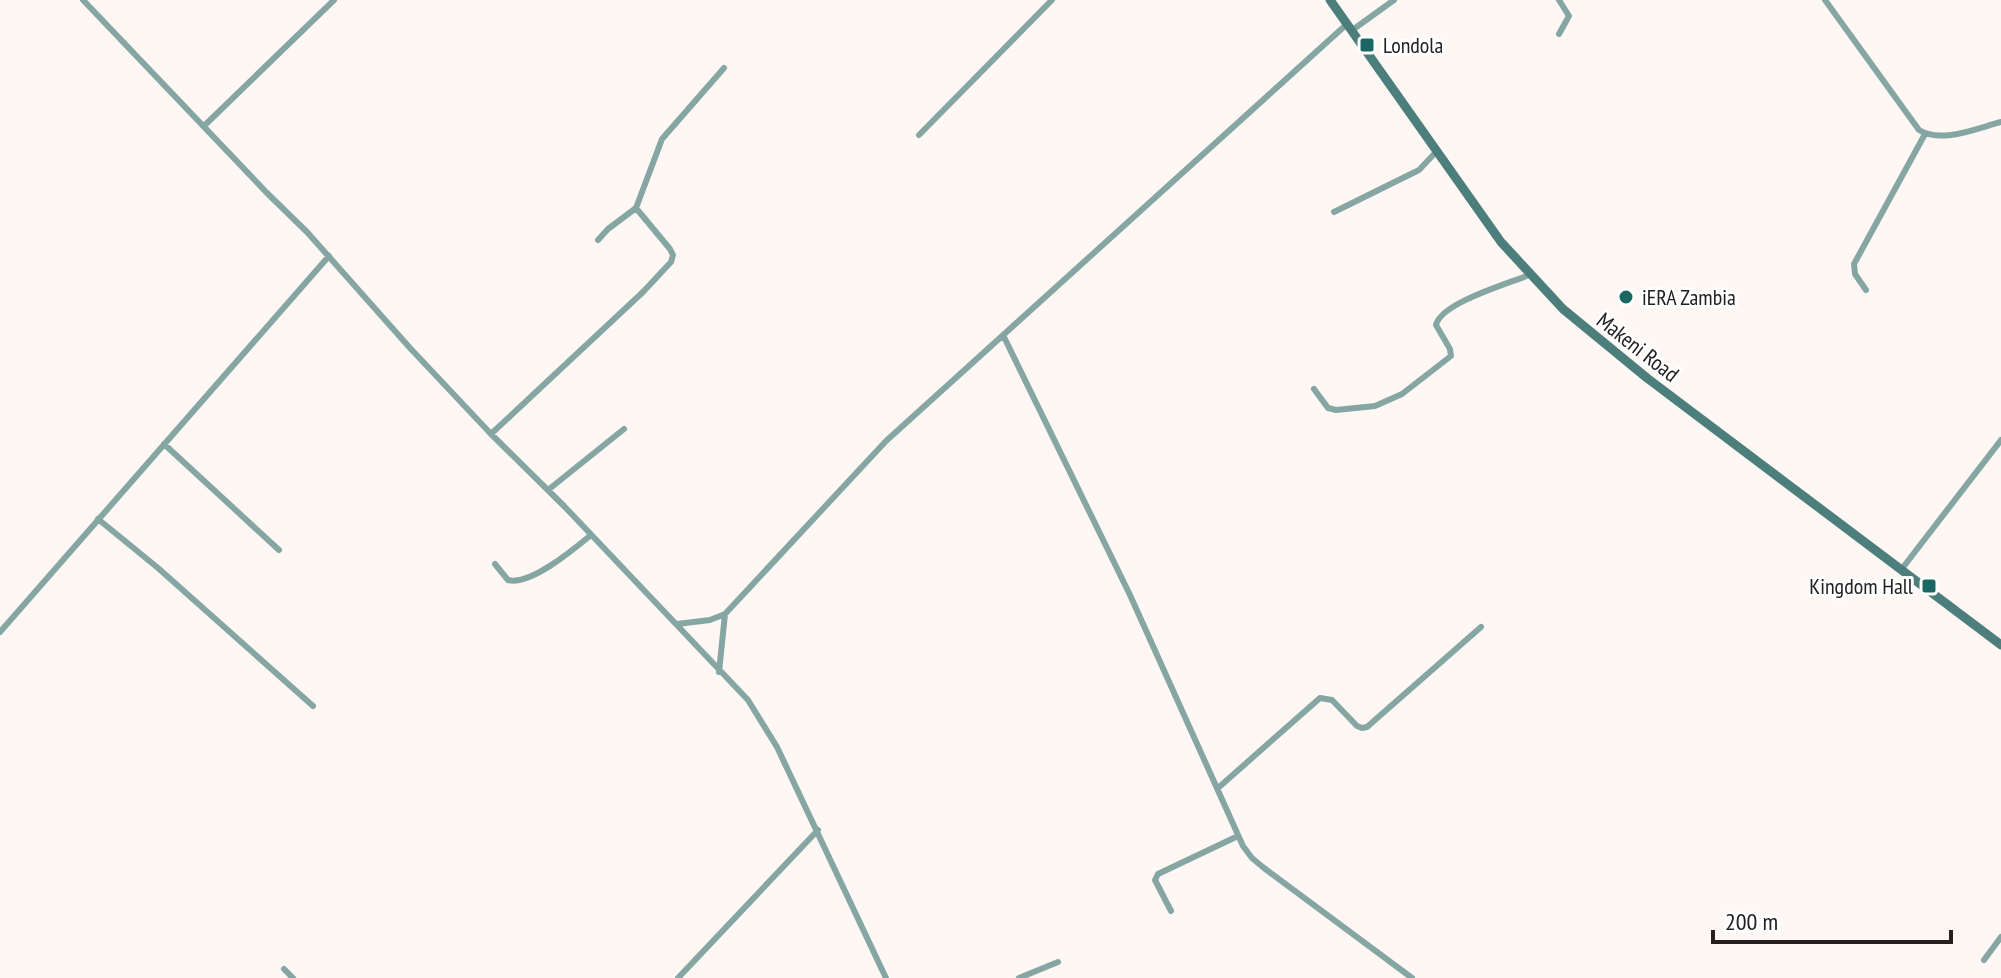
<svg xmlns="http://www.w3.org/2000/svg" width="2001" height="978" font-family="'PT Sans Narrow',sans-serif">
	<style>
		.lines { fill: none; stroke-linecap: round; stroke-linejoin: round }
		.street { stroke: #86a6a4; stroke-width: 6 }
		.secondary { stroke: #4c7f7c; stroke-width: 9 }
		.poi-dot { fill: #1a6764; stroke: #fff; stroke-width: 3 }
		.labels { text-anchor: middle; stroke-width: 6; stroke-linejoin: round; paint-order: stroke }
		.poi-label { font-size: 22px; fill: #23201f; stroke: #fff; text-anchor: start }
		.street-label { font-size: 22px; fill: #23201f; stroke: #fff }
	</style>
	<rect width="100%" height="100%" fill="#fef7f3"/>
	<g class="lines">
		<path class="street" d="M 83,0 L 267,193 L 307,232 L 410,348 L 491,434 L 564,506 L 748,700 L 777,747 L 886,978
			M 1559,0 L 1569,16 L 1559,34
			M 1825,0 L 1919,130 C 1942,144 1977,128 2001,122
			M 1351,31 L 1394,0
			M 204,126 L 334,0
			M 919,135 L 1052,0
			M 1334,212 L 1419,170 L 1436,152
			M 598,240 L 608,229 L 636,208 L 662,139 L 724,68
			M 1866,290 L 1855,274 L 1854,264 L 1925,134
			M 1004,337 L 1130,595 L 1243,846 L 1252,858 L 1264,868 L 1412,978
			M 1314,389 L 1328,408 L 1336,410 L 1375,406 L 1402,394 L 1451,356 L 1450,349 L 1436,325 C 1441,303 1507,284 1529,275
			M 491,434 L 643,292 L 671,262 L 673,255 L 670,249 L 636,208
			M 164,444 L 279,550
			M 548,490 L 624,429
			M 98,519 L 158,568 L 313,706
			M 495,564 L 508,580 C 530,586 574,549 591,535
			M 1901,570 L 2001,440
			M 677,624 L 710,620 L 725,614 L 886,441 L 1347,24
			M 0,632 L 329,256
			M 719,672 L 725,614
			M 1218,788 L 1320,698 L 1332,700 L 1357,726 L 1362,728 L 1367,727 L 1481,627
			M 1171,911 L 1155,880 L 1158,874 L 1238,836
			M 1984,960 L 2001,937
			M 284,969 L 293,978
			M 678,978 L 818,830
			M 1019,978 L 1058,962"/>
		<path class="secondary" d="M 1330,0 L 1501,242 L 1563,309 L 1647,378 L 2001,645"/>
	</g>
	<g class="poi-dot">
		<rect x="1359" y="37" width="16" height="16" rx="4"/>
		<circle cx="1626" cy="297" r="8"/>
		<rect x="1921" y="578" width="16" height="16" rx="4"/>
	</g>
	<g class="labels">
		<g class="poi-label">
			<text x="1383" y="53">Londola</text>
			<text x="1642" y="305">iERA Zambia</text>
			<text x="1913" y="594" text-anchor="end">Kingdom Hall</text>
		</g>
		<g class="street-label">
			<text transform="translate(1638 347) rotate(38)" y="8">Makeni Road</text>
		</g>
	</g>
	<path d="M1713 930v12h238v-12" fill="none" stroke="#23201f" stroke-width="4"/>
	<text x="1725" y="930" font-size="24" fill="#23201f" stroke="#ffffff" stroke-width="6" paint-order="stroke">200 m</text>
</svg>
